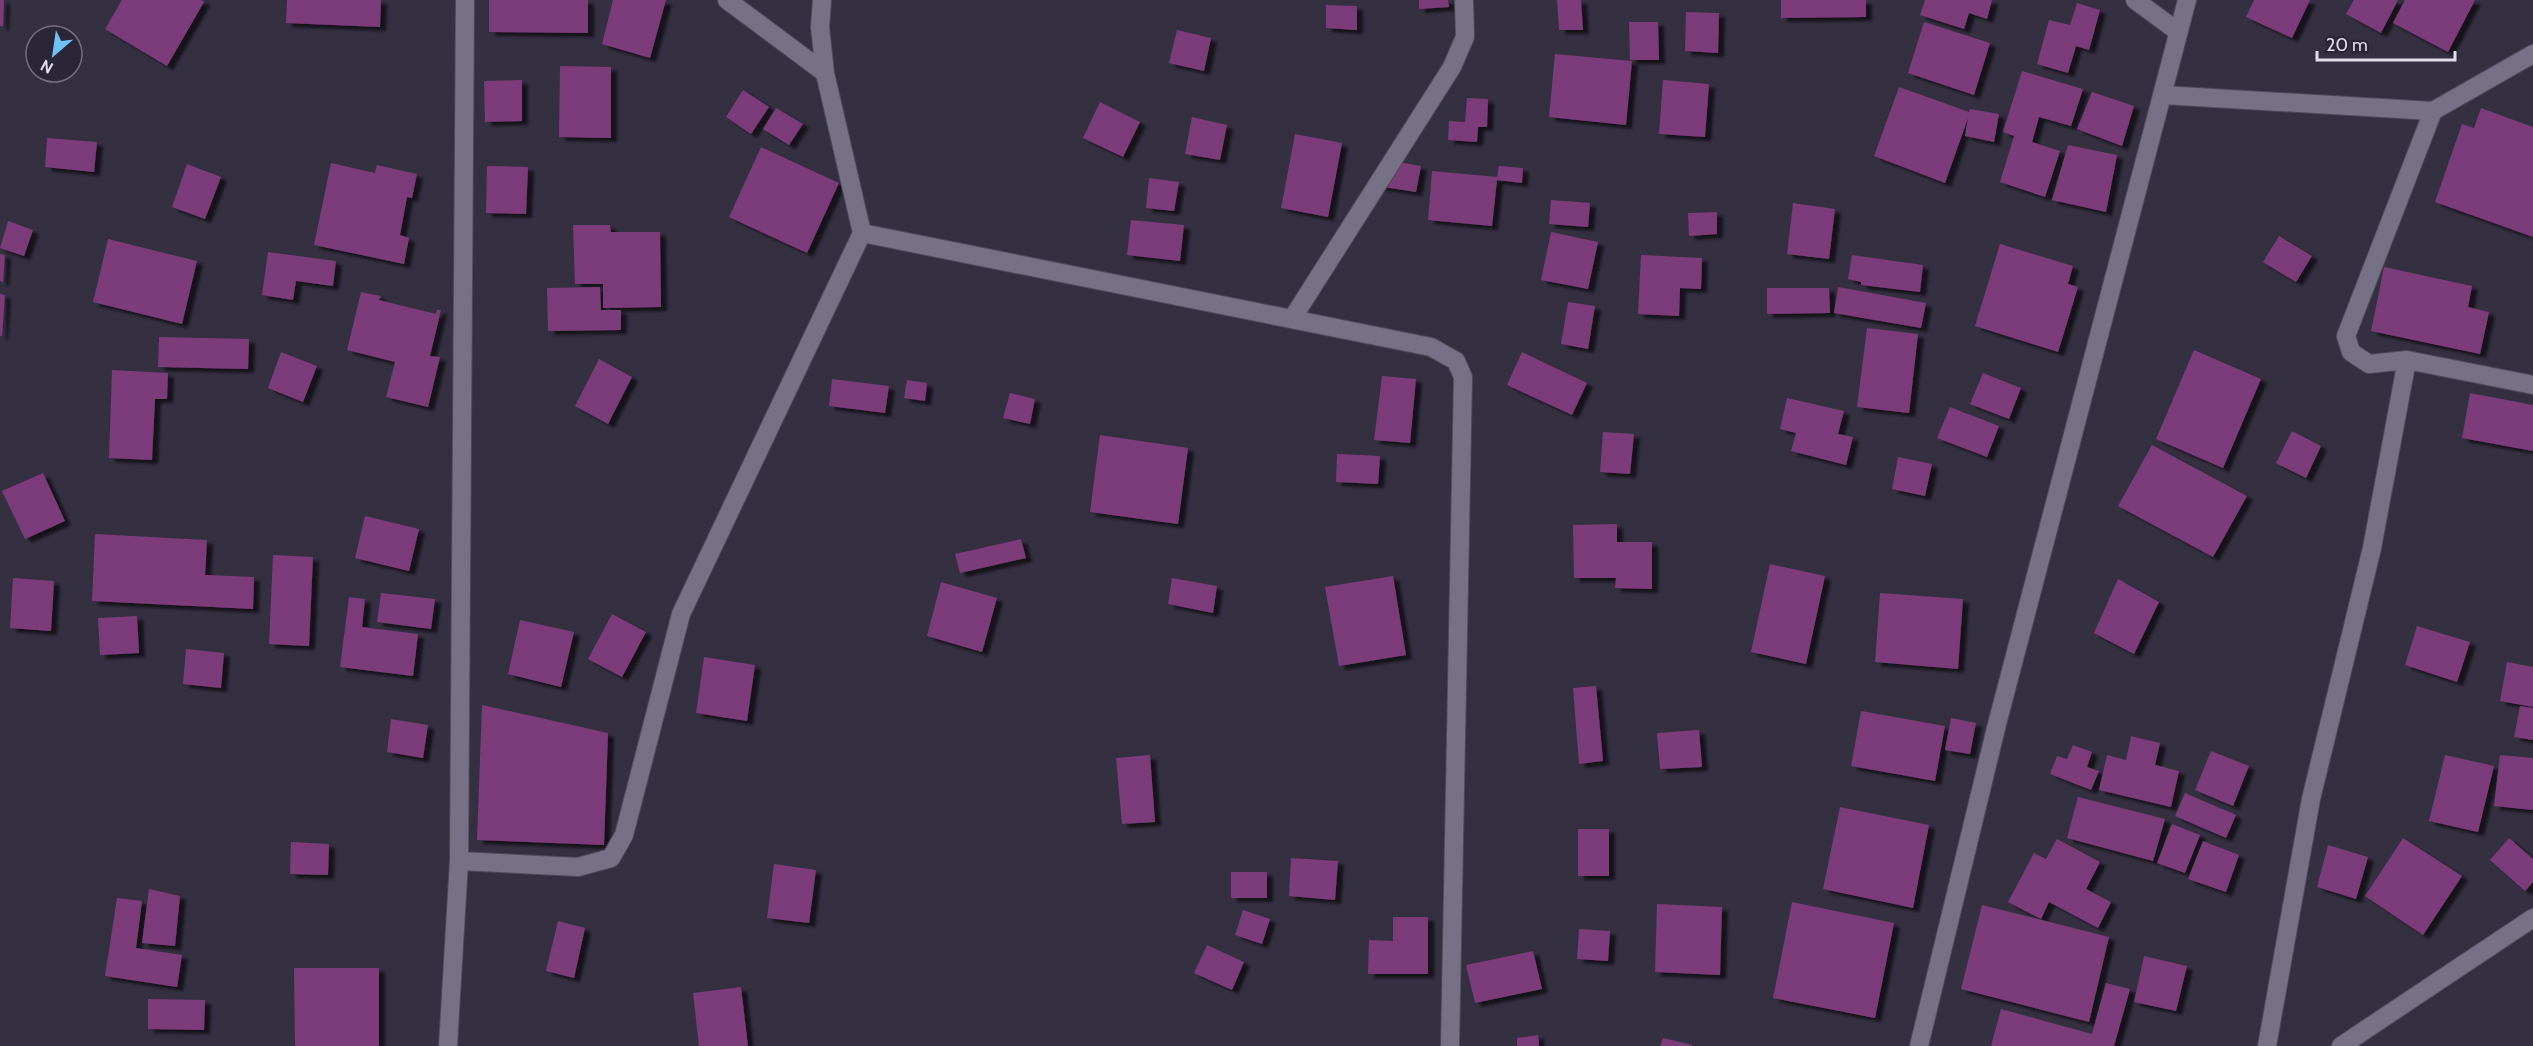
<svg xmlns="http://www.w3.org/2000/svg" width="2533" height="1046" font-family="Cabin,sans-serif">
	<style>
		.building { fill: #7c3b79; filter: url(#shadow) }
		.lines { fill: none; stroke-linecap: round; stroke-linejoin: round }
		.minor-casing { stroke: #4f4b5a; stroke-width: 20 }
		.minor { stroke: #777188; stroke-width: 18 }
	</style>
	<defs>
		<filter id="shadow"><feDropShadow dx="6" dy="4" stdDeviation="1.5" flood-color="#0009"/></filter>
	</defs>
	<rect width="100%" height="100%" fill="#352f42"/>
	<path class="building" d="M 0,0 L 4,0 L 3,26 L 0,26 Z
		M 122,0 L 202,0 L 204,2 L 167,66 L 105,29 Z
		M 287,0 L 381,0 L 380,27 L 286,23 Z
		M 489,0 L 588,0 L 588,33 L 489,32 Z
		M 613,0 L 666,0 L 650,58 L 602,44 Z
		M 1419,0 L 1448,0 L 1449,7 L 1419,9 Z
		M 1557,0 L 1581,0 L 1583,30 L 1559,30 Z
		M 1781,0 L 1866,0 L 1866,17 L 1781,18 Z
		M 1925,0 L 1992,0 L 1987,19 L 1969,13 L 1964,29 L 1920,15 Z
		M 2254,0 L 2310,0 L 2292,38 L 2246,17 Z
		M 2354,0 L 2398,0 L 2381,33 L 2346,14 Z
		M 2405,0 L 2475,0 L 2448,52 L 2393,23 Z
		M 2077,3 L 2100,10 L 2089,50 L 2076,46 L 2068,73 L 2037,64 L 2049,20 L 2070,25 Z
		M 1326,5 L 1357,6 L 1357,30 L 1326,28 Z
		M 1686,12 L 1719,13 L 1718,53 L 1685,51 Z
		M 1629,22 L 1658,22 L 1659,60 L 1630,60 Z
		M 1924,22 L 1990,43 L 1974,95 L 1908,73 Z
		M 1177,30 L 1211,38 L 1204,71 L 1169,63 Z
		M 1555,54 L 1632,61 L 1626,125 L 1549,117 Z
		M 560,66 L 611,67 L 611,138 L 559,137 Z
		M 2022,71 L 2083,89 L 2071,126 L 2039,117 L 2032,142 L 2060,151 L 2045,197 L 2000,182 L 2014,136 L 2003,132 Z
		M 522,80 L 522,121 L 485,122 L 484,81 Z
		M 1663,80 L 1709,84 L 1705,137 L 1659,134 Z
		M 1899,87 L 1969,112 L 1970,109 L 1999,114 L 1994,142 L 1965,136 L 1968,118 L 1945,183 L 1874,156 Z
		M 743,90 L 769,107 L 751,134 L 726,117 Z
		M 2092,92 L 2134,106 L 2122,146 L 2077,129 Z
		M 1467,98 L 1488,99 L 1487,127 L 1478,127 L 1477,142 L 1448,140 L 1449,121 L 1465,122 Z
		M 1100,102 L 1140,122 L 1123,157 L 1083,138 Z
		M 776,108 L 803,124 L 789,145 L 763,129 Z
		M 2481,108 L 2533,127 L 2533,237 L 2435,202 L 2462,124 L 2474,128 Z
		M 1192,117 L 1227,125 L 1220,160 L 1185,154 Z
		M 1295,134 L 1342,143 L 1328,217 L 1281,208 Z
		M 47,138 L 97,142 L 94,172 L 45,167 Z
		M 2068,145 L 2117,155 L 2106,212 L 2052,200 Z
		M 761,147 L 839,183 L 807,253 L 729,217 Z
		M 1383,159 L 1421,166 L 1416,192 L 1377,186 Z
		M 331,163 L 375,173 L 377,165 L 417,174 L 412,198 L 407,197 L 400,235 L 409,238 L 404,264 L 314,245 Z
		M 187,164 L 221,177 L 205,219 L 172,207 Z
		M 487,166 L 528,167 L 526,214 L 486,213 Z
		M 1499,166 L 1523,168 L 1522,183 L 1497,180 L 1492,226 L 1428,220 L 1432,171 L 1497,177 Z
		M 1149,178 L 1179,182 L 1174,211 L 1146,208 Z
		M 1551,200 L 1590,203 L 1588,227 L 1549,224 Z
		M 1793,203 L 1835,209 L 1829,259 L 1787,254 Z
		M 1717,212 L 1717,234 L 1689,236 L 1688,213 Z
		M 1131,220 L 1184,225 L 1180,261 L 1127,255 Z
		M 8,221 L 33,230 L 24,256 L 0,248 Z
		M 573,225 L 610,225 L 611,232 L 660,232 L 661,307 L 603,308 L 603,284 L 575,284 Z
		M 1551,232 L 1598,242 L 1588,289 L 1541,280 Z
		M 2279,236 L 2312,256 L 2296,282 L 2263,262 Z
		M 108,239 L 197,261 L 182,324 L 93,302 Z
		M 2000,244 L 2073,266 L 2068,284 L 2078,287 L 2058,352 L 1975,326 Z
		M 268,252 L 336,261 L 333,286 L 296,281 L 293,300 L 262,295 Z
		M 0,254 L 5,255 L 3,282 L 0,281 Z
		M 1641,255 L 1702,258 L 1701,289 L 1680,288 L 1679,316 L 1638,314 Z
		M 1852,255 L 1923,265 L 1920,292 L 1861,285 L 1861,282 L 1848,279 Z
		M 2384,267 L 2472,286 L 2468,307 L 2489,312 L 2480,354 L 2371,331 Z
		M 600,287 L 601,310 L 621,310 L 621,330 L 548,331 L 547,288 Z
		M 1838,287 L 1926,303 L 1921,328 L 1834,313 Z
		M 1767,288 L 1829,288 L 1830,313 L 1767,314 Z
		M 361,292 L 381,296 L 379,300 L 436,314 L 437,310 L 441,310 L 430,356 L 440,357 L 428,407 L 386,397 L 395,362 L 347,350 Z
		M 0,294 L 5,295 L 2,336 L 0,336 Z
		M 1568,302 L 1595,306 L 1588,349 L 1561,344 Z
		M 1867,328 L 1918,334 L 1909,413 L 1857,407 Z
		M 159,337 L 249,339 L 248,369 L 158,367 Z
		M 2194,350 L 2261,379 L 2223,468 L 2156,439 Z
		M 281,352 L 317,366 L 303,402 L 268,388 Z
		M 1522,352 L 1587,383 L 1572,415 L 1507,385 Z
		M 599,359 L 632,377 L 608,424 L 575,406 Z
		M 112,370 L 168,373 L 167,399 L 155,399 L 152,460 L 109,458 Z
		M 1983,373 L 2021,388 L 2009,419 L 1970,404 Z
		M 1382,376 L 1416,379 L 1410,443 L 1374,440 Z
		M 832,379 L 889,386 L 885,413 L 829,406 Z
		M 907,380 L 927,383 L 925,401 L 904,398 Z
		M 1010,393 L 1035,399 L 1030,424 L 1003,418 Z
		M 2470,393 L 2533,405 L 2533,451 L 2462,438 Z
		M 1787,398 L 1844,411 L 1838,434 L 1853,437 L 1846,465 L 1791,451 L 1796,433 L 1780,429 Z
		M 1950,407 L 1999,426 L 1987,457 L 1937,438 Z
		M 2292,431 L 2321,446 L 2306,478 L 2276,463 Z
		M 1603,432 L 1634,434 L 1630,474 L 1600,472 Z
		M 1100,435 L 1188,448 L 1178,524 L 1090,512 Z
		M 2152,445 L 2247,496 L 2213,557 L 2118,506 Z
		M 1337,454 L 1380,456 L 1378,484 L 1336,482 Z
		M 1898,457 L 1932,464 L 1925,496 L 1892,489 Z
		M 43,473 L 65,521 L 25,539 L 2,491 Z
		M 365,516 L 419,529 L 409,571 L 355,558 Z
		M 1617,524 L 1617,542 L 1652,542 L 1652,589 L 1615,588 L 1616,578 L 1574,578 L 1573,525 Z
		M 95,534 L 207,540 L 205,575 L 254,577 L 253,609 L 92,601 Z
		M 1021,539 L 1026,558 L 960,573 L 955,554 Z
		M 273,555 L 313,557 L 309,646 L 269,644 Z
		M 1770,564 L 1825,576 L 1806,664 L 1751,652 Z
		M 1393,576 L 1406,655 L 1339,666 L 1325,587 Z
		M 13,578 L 54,581 L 51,631 L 10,628 Z
		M 1172,578 L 1217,586 L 1213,613 L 1168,604 Z
		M 2118,579 L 2159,602 L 2134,654 L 2094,633 Z
		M 941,582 L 997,598 L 982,652 L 927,636 Z
		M 381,593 L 435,599 L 431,629 L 377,622 Z
		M 1880,593 L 1963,599 L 1958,669 L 1875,662 Z
		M 349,597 L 365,599 L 362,627 L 418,634 L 413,676 L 340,667 Z
		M 612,614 L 646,632 L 622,677 L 588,659 Z
		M 137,616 L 139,653 L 100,655 L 98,618 Z
		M 520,620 L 574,632 L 561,687 L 508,674 Z
		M 2417,626 L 2470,642 L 2457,682 L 2405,665 Z
		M 186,649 L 224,653 L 221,688 L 183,684 Z
		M 704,657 L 755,665 L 747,721 L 696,713 Z
		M 2507,662 L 2533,667 L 2533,707 L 2500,701 Z
		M 1596,686 L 1603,761 L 1579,764 L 1573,688 Z
		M 482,705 L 608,733 L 604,845 L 477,840 Z
		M 2520,706 L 2533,708 L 2533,740 L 2514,737 Z
		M 1861,711 L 1945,726 L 1935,781 L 1851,766 Z
		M 1951,718 L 1976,723 L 1970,754 L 1945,750 Z
		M 391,719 L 428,725 L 423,758 L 387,752 Z
		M 1699,730 L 1702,767 L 1660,769 L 1657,733 Z
		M 2131,736 L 2160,743 L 2155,765 L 2179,771 L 2171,807 L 2099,790 L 2107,755 L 2126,760 Z
		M 2073,745 L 2092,752 L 2087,767 L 2099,771 L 2091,790 L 2050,774 L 2057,756 L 2067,759 Z
		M 2211,751 L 2249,766 L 2233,806 L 2195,790 Z
		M 1150,755 L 1155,822 L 1122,824 L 1116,758 Z
		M 2445,755 L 2494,766 L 2478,832 L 2429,821 Z
		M 2500,755 L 2533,758 L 2533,810 L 2494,806 Z
		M 2185,793 L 2236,815 L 2226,838 L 2175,816 Z
		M 2078,797 L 2165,819 L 2153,861 L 2067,838 Z
		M 1840,807 L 1929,825 L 1913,908 L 1823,889 Z
		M 2172,824 L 2200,835 L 2185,873 L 2157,863 Z
		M 1578,829 L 1609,829 L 1609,876 L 1578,876 Z
		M 2403,838 L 2462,876 L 2423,935 L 2365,896 Z
		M 2509,838 L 2533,859 L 2533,882 L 2525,891 L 2490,860 Z
		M 2057,839 L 2100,862 L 2086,889 L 2111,902 L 2098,928 L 2049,902 L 2041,919 L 2008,902 L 2034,853 L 2046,859 Z
		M 2203,841 L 2239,855 L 2226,892 L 2188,879 Z
		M 291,842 L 329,844 L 328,875 L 290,874 Z
		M 2328,845 L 2368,857 L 2356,899 L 2317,887 Z
		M 1291,858 L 1338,861 L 1335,900 L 1289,896 Z
		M 774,864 L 816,870 L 809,923 L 767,918 Z
		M 1231,872 L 1267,872 L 1267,898 L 1231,898 Z
		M 149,889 L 180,896 L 175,946 L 142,943 Z
		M 117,898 L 142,901 L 136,948 L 182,955 L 177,987 L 105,976 Z
		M 1792,902 L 1894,923 L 1875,1018 L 1773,998 Z
		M 1657,904 L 1722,907 L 1720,975 L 1655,972 Z
		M 1982,905 L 2109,937 L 2089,1022 L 1961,989 Z
		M 1243,910 L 1270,919 L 1262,944 L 1235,935 Z
		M 1393,917 L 1428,917 L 1428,974 L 1368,974 L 1369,940 L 1393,941 Z
		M 558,921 L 585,928 L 574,978 L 546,971 Z
		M 1579,929 L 1610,931 L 1608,961 L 1577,959 Z
		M 1207,945 L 1244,962 L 1232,990 L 1194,973 Z
		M 1533,951 L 1542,989 L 1475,1003 L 1466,965 Z
		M 2144,956 L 2187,966 L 2176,1011 L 2134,1002 Z
		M 294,968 L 379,968 L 379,1046 L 295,1046 Z
		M 2106,983 L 2130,989 L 2114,1046 L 1991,1046 L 2001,1009 L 2092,1034 Z
		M 741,987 L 748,1046 L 699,1046 L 693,993 Z
		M 148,999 L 205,1000 L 204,1030 L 148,1029 Z
		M 1538,1035 L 1539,1046 L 1517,1046 L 1517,1038 Z
		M 1663,1038 L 1692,1045 L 1692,1046 L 1660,1046 Z"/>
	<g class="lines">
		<defs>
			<path id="minor" d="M 727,0 L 825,73
				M 2135,0 L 2177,31
				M 2163,95 L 2433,111 L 2533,54
				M 2433,111 L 2346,336 L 2351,352 L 2369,364 L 2407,360 L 2533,385
				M 862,233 L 1431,347 L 1456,361 L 1463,377 L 1450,1046
				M 1292,319 L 1452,67 L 1465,37 L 1464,0
				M 459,861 L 578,867 L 611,858 L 624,835 L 681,614 L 862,233 L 825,73 L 820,27 L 822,0
				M 448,1046 L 459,861 L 465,0
				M 1919,1046 L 1997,724 L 2187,0
				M 2267,1046 L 2311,799 L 2372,548 L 2407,360
				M 2341,1046 L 2533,918"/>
		</defs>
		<use href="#minor" class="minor-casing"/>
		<use href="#minor" class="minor"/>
	</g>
	<g transform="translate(54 54) rotate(209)"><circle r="28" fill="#2b2538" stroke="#746f7f" stroke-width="1.5"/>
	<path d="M0-4.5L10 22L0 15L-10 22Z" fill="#72c1f5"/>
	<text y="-9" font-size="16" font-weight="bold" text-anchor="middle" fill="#e1deea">N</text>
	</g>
	<path d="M2317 51v9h138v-9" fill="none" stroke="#e1deea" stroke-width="3"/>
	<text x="2326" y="51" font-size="18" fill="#e1deea" stroke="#2b2538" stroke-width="4.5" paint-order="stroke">20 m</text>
</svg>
